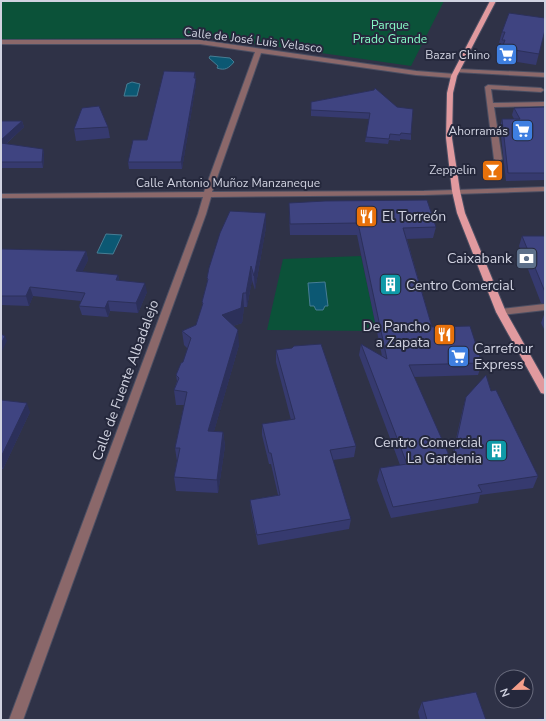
<svg xmlns="http://www.w3.org/2000/svg" width="546" height="721" font-family="'Nunito Sans',sans-serif">
	<style>
		.green { fill: #0b5239 }
		.water { fill: #0c5873; stroke: #477d94 }
		.lines { fill: none; stroke-linecap: round; stroke-linejoin: round }
		.minor-casing { stroke: #4c4f63; stroke-width: 2 }
		.major-casing { stroke: #4c4f63; stroke-width: 2 }
		.minor { fill: #8b686a; fill-rule: evenodd }
		.major { fill: #e19a9f; fill-rule: evenodd }
		.wall { fill: #363a6f }
		.shaded-wall { fill: #2c305a }
		.building { fill: #3f4481; stroke: #2c305a }
		.labels { text-anchor: middle; stroke-width: 4; stroke-linejoin: round; paint-order: stroke }
		.far-park-label { font-size: 12px; fill: #88fdc9; stroke: #25283c }
		.far-street-label { font-size: 12px; fill: #d1d3e1; stroke: #25283c }
		.far-poi-label { font-size: 12px; fill: #d1d3e1; stroke: #25283c; text-anchor: end }
		.poi-label { font-size: 14px; fill: #d1d3e1; stroke: #25283c; text-anchor: start }
		.street-label { font-size: 14px; fill: #d1d3e1; stroke: #25283c }
	</style>
	<rect width="100%" height="100%" fill="#2f3247"/>
	<path class="green" d="M 1,1 L 444,1 L 411,66 L 217,38 L 1,39 Z
		M 361,256 L 377,331 L 267,330 L 283,259 Z"/>
	<path class="water" d="M 210,56 L 230,58 L 234,62 C 229,68 225,71 217,68 L 218,66 L 209,58 Z
		M 132,82 L 140,84 L 137,96 L 124,96 L 127,84 Z
		M 106,234 L 122,235 L 113,254 L 97,253 Z
		M 325,282 L 328,306 L 325,306 L 323,310 L 316,310 L 314,306 L 310,306 L 308,283 Z"/>
	<g class="lines">
		<defs>
			<path id="minor" d="M 1,40 L 200,40 L 416,71 L 454,74 L 457,76 L 454,78 L 416,75 L 261,53 L 212,192 L 424,191 L 545,187 L 545,191 L 424,195 L 211,197 L 206,214 L 23,720 L 9,720 L 198,214 L 203,197 L 1,198 L 1,194 L 204,192 L 255,52 L 200,44 L 1,44 Z
				M 458,69 L 545,73 L 545,77 L 456,72 L 456,70 Z
				M 488,85 L 541,88 L 544,90 L 541,92 L 491,89 L 493,103 L 545,102 L 545,106 L 494,107 L 502,159 L 498,161 L 494,159 L 485,87 Z
				M 545,304 L 545,310 L 501,315 L 496,312 L 501,309 Z"/>
			<path id="major" d="M 490,1 L 496,1 L 457,76 L 453,93 L 452,138 L 460,191 L 465,213 L 506,312 L 545,381 L 545,394 L 541,393 L 496,312 L 457,213 L 452,191 L 446,138 L 447,93 L 451,76 Z"/>
		</defs>
		<use href="#minor" class="minor-casing"/>
		<use href="#major" class="major-casing"/>
		<use href="#minor" class="minor"/>
		<use href="#major" class="major"/>
	</g>
	<path class="wall" d="M 545,30 L 536,65 L 499,59 L 501,51 L 499,51 L 501,43 L 499,43 L 502,32 Z
		M 195,72 L 196,84 L 182,169 L 129,169 L 128,162 L 147,140 Z
		M 374,90 L 411,134 L 411,140 L 400,139 L 400,141 L 389,140 L 388,144 L 365,142 L 369,119 L 311,116 L 311,102 Z
		M 545,107 L 545,180 L 506,181 L 500,127 L 502,119 L 514,119 L 512,115 L 514,108 Z
		M 1,121 L 22,121 L 24,127 L 6,144 L 43,149 L 44,156 L 43,168 L 1,168 Z
		M 108,127 L 110,138 L 76,141 L 74,129 Z
		M 289,203 L 436,227 L 433,238 L 407,239 L 432,327 L 482,363 L 478,375 L 414,377 L 451,461 L 463,408 L 466,397 L 491,391 L 538,476 L 533,488 L 480,495 L 478,503 L 391,518 L 377,480 L 380,468 L 400,465 L 359,355 L 361,344 L 382,356 L 357,235 L 290,235 L 289,215 Z
		M 266,227 L 255,290 L 252,280 L 247,307 L 244,307 L 242,323 L 233,326 L 239,345 L 214,431 L 223,432 L 225,446 L 218,493 L 176,491 L 174,477 L 177,461 L 175,448 L 184,405 L 176,405 L 174,390 L 177,381 L 176,375 L 183,362 L 188,349 L 184,345 L 182,331 L 196,325 L 202,307 L 202,302 L 207,283 L 207,278 Z
		M 522,236 L 545,236 L 545,304 L 541,303 L 519,246 Z
		M 1,249 L 86,251 L 88,260 L 82,272 L 118,275 L 119,280 L 147,292 L 138,313 L 110,311 L 108,317 L 82,315 L 79,306 L 81,301 L 33,296 L 29,306 L 1,305 Z
		M 545,312 L 545,331 L 541,323 Z
		M 276,350 L 356,446 L 354,457 L 333,460 L 351,519 L 349,529 L 258,545 L 251,510 L 250,500 L 278,495 L 271,464 L 269,464 L 262,435 L 262,424 L 291,420 L 276,362 Z
		M 1,400 L 30,412 L 3,469 L 1,469 Z
		M 422,702 L 486,720 L 420,720 L 418,712 Z"/>
	<path class="shaded-wall" d="M 196,78 L 196,84 L 182,169 L 181,162 Z
		M 22,121 L 24,127 L 1,148 L 1,140 Z
		M 43,149 L 44,156 L 43,168 L 42,162 Z
		M 266,213 L 266,227 L 255,290 L 254,276 Z
		M 86,251 L 88,260 L 78,281 L 76,271 Z
		M 251,266 L 252,280 L 247,307 L 246,293 Z
		M 118,275 L 120,284 L 116,280 Z
		M 145,283 L 147,292 L 138,313 L 136,303 Z
		M 30,287 L 33,296 L 29,306 L 26,296 Z
		M 243,293 L 244,307 L 242,323 L 223,329 L 222,315 Z
		M 108,301 L 110,311 L 108,317 L 105,308 Z
		M 238,330 L 239,345 L 210,445 L 208,431 Z
		M 5,336 L 7,341 L 1,353 L 1,344 Z
		M 27,403 L 30,412 L 3,469 L 1,464 L 1,457 Z
		M 223,432 L 225,446 L 218,493 L 217,480 Z"/>
	<path class="building" d="M 509,13 L 545,18 L 545,30 L 539,54 L 502,48 L 505,40 L 502,40 L 505,32 L 502,32 Z
		M 164,71 L 195,72 L 194,78 L 196,78 L 181,162 L 128,162 L 133,140 L 147,140 Z
		M 375,88 L 397,107 L 413,109 L 411,134 L 401,133 L 400,135 L 390,134 L 389,139 L 366,137 L 370,113 L 311,110 L 311,102 L 374,90 Z
		M 99,106 L 108,127 L 74,129 L 82,108 Z
		M 545,107 L 545,173 L 508,173 L 502,119 L 520,119 L 514,108 Z
		M 1,121 L 22,121 L 1,140 Z
		M 1,143 L 43,149 L 42,162 L 1,162 Z
		M 427,200 L 436,227 L 403,228 L 432,327 L 470,326 L 482,363 L 409,365 L 452,462 L 466,397 L 486,375 L 491,391 L 496,390 L 538,476 L 478,485 L 482,492 L 393,507 L 380,468 L 407,464 L 361,344 L 387,359 L 358,223 L 290,224 L 289,203 L 325,201 Z
		M 230,211 L 266,213 L 254,276 L 251,266 L 246,293 L 243,293 L 241,308 L 222,315 L 238,330 L 208,431 L 223,432 L 217,480 L 174,477 L 180,448 L 175,448 L 187,392 L 174,390 L 179,378 L 176,375 L 181,363 L 183,362 L 191,338 L 182,331 L 196,325 L 203,303 L 202,302 L 208,279 L 207,278 L 209,268 L 220,233 Z
		M 522,236 L 545,236 L 545,292 Z
		M 1,249 L 86,251 L 76,271 L 118,275 L 116,280 L 145,283 L 136,303 L 108,301 L 105,308 L 79,306 L 85,293 L 30,287 L 26,296 L 1,296 Z
		M 1,334 L 5,336 L 1,344 Z
		M 321,344 L 356,446 L 330,450 L 351,519 L 257,535 L 250,500 L 280,495 L 271,453 L 269,453 L 262,424 L 295,419 L 276,350 L 292,348 L 294,346 Z
		M 1,400 L 27,403 L 1,457 Z
		M 476,692 L 486,720 L 427,720 L 422,702 Z
		M 545,718 L 545,720 L 534,720 Z"/>
	<defs>
		<symbol id="supermarket-square" viewBox="-11 -11 22 22"><rect x="-9" y="-9" width="18" height="18" rx="4" fill="#3f7fe0" stroke="#25283c"/><path d="M-6-5.5h2.5l.6 2H6L4.5 2H-2.5L-4.4-4H-6ZM-1.5 3.2a1.3 1.3 0 1 0 .1 0ZM3 3.2a1.3 1.3 0 1 0 .1 0Z" fill="#fff"/></symbol>
		<symbol id="bar-square" viewBox="-11 -11 22 22"><rect x="-9" y="-9" width="18" height="18" rx="4" fill="#e8710a" stroke="#25283c"/><path d="M-6-5H6L.8 .8V4.5H3.5V6h-7V4.5H-.8V.8Z" fill="#fff"/></symbol>
		<symbol id="restaurant-square" viewBox="-11 -11 22 22"><rect x="-9" y="-9" width="18" height="18" rx="4" fill="#e8710a" stroke="#25283c"/><path d="M-5-6h1v4h1v-4h1v4h1v-4h1v5L-1.5 .5V6h-2V.5L-5-1ZM5-6V6H3V1.5H1.5Q1.5-4 5-6Z" fill="#fff"/></symbol>
		<symbol id="bank-square" viewBox="-11 -11 22 22"><rect x="-9" y="-9" width="18" height="18" rx="4" fill="#5c6f8a" stroke="#25283c"/><path d="M-6-4H6V4H-6ZM0-2.3a2.3 2.3 0 1 0 0 4.6a2.3 2.3 0 1 0 0-4.6Z" fill="#fff"/></symbol>
		<symbol id="building-square" viewBox="-11 -11 22 22"><rect x="-9" y="-9" width="18" height="18" rx="4" fill="#0f9aa8" stroke="#25283c"/><path d="M-4-6H4V6H1V3H-1V6H-4ZM-2.5-4.3h1.7v1.8h-1.7ZM.8-4.3h1.7v1.8H.8ZM-2.5-1h1.7V.8h-1.7ZM.8-1h1.7V.8H.8Z" fill="#fff"/></symbol>
	</defs>
	<g fill-rule="evenodd">
		<use href="#supermarket-square" x="494" y="42" width="25" height="25"/>
		<use href="#supermarket-square" x="510" y="118" width="25" height="25"/>
		<use href="#bar-square" x="480" y="158" width="25" height="25"/>
		<use href="#restaurant-square" x="354" y="204" width="25" height="25"/>
		<use href="#bank-square" x="514" y="246" width="25" height="25"/>
		<use href="#building-square" x="378" y="272" width="25" height="25"/>
		<use href="#restaurant-square" x="432" y="322" width="25" height="25"/>
		<use href="#supermarket-square" x="446" y="344" width="25" height="25"/>
		<use href="#building-square" x="484" y="438" width="25" height="25"/>
	</g>
	<g class="labels">
		<g class="far-park-label">
			<text x="390" y="29">Parque<tspan x="390" dy="14">Prado Grande</tspan></text>
		</g>
		<g class="far-street-label">
			<text transform="translate(253 40) rotate(7)" y="4">Calle de José Luis Velasco</text>
			<text x="228" y="187">Calle Antonio Muñoz Manzaneque</text>
		</g>
		<g class="far-poi-label">
			<text x="490" y="59">Bazar Chino</text>
			<text x="508" y="135">Ahorramás</text>
			<text x="476" y="174">Zeppelin</text>
		</g>
		<g class="poi-label">
			<text x="382" y="221">El Torreón</text>
			<text x="512" y="263" text-anchor="end">Caixabank</text>
			<text x="406" y="290">Centro Comercial</text>
			<text x="430" y="331" text-anchor="end">De Pancho<tspan x="430" dy="16">a Zapata</tspan></text>
			<text x="474" y="353">Carrefour<tspan x="474" dy="16">Express</tspan></text>
			<text x="482" y="447" text-anchor="end">Centro Comercial<tspan x="482" dy="16">La Gardenia</tspan></text>
		</g>
		<g class="street-label">
			<text transform="translate(125 380) rotate(-70)" y="5">Calle de Fuente Albadalejo</text>
		</g>
	</g>
	<rect width="546" height="721" fill="none" stroke="#d1d3e1" stroke-width="4"/>
	<g transform="translate(514 689) rotate(248)"><circle r="19" fill="#25283c" stroke="#6a6c7e"/>
	<path d="M0-3L7 15L0 10L-7 15Z" fill="#f49e8a"/>
	<text y="-6" font-size="11" font-weight="bold" text-anchor="middle" fill="#d1d3e1">N</text>
	</g>
</svg>
